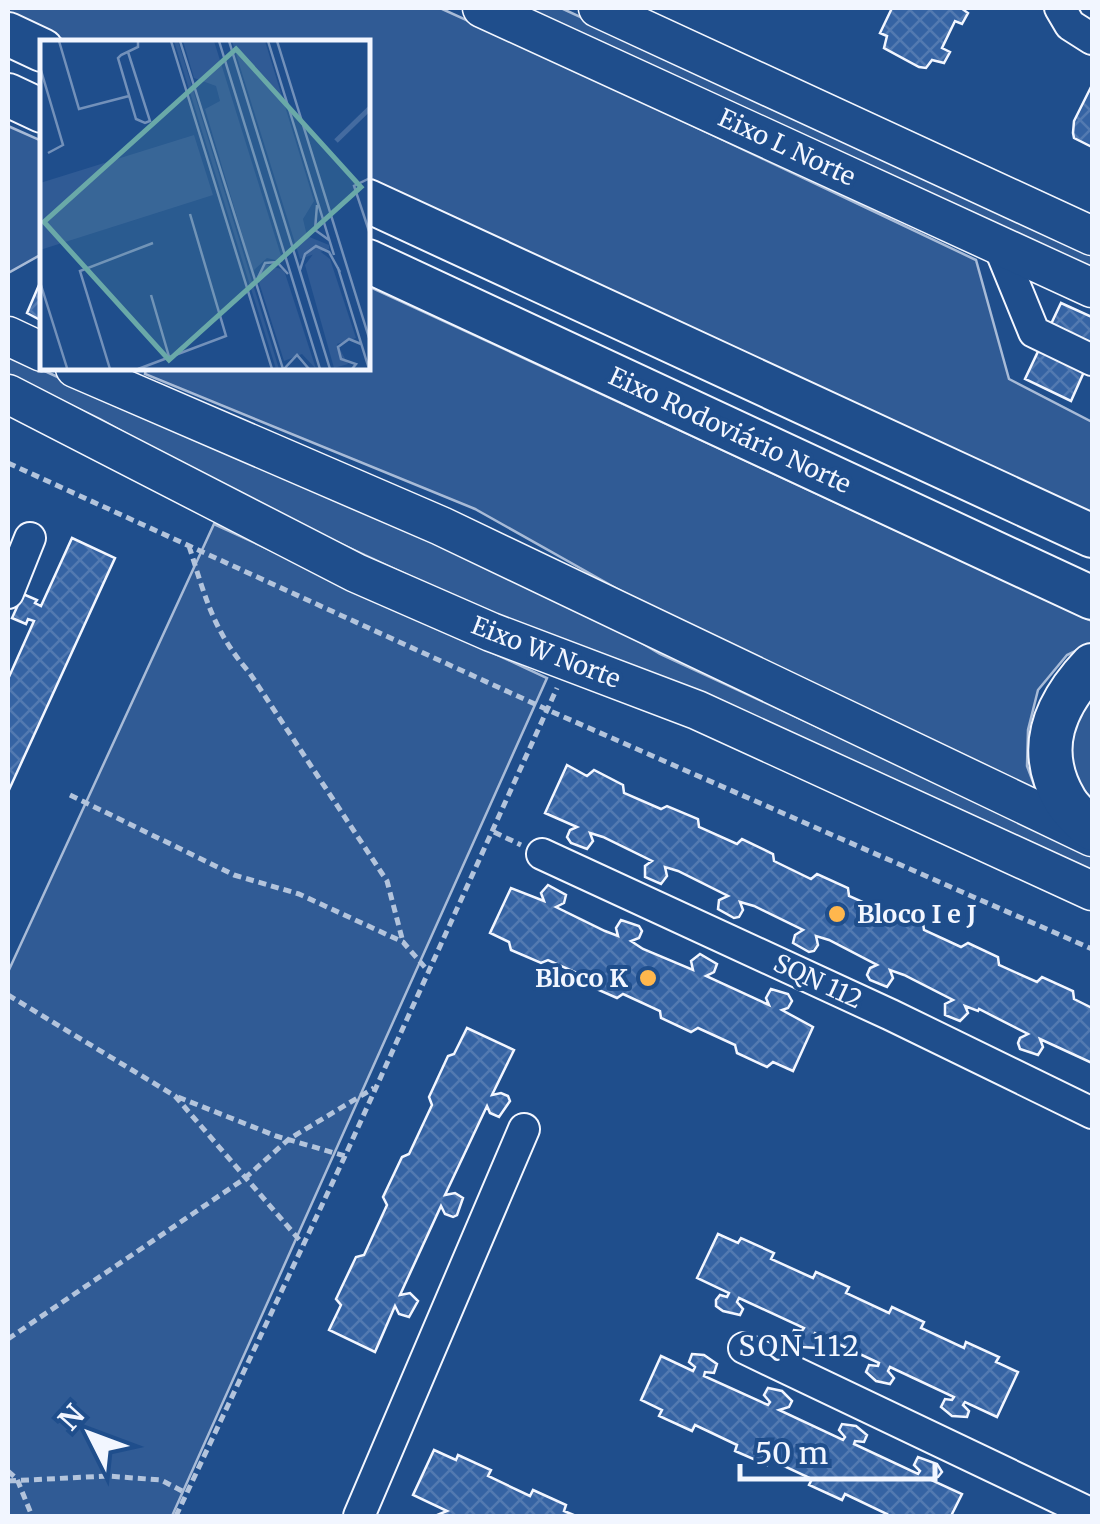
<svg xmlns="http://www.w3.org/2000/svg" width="1100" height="1524" font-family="Merriweather,serif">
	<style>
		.built { fill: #305b95; stroke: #a8bbd7; stroke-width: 2.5 }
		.building { fill: url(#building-cross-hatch); stroke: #f2f6ff; stroke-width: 2.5 }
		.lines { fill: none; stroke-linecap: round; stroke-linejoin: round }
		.minor-casing { stroke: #f2f6ff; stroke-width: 34 }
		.major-casing { stroke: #f2f6ff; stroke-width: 41 }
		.highway-casing { stroke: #f2f6ff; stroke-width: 46 }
		.path { stroke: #b3c4dc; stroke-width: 5; stroke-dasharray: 8 5; stroke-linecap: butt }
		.minor { stroke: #1f4e8c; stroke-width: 30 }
		.major { stroke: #1f4e8c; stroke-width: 38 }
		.highway { stroke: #1f4e8c; stroke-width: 42 }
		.poi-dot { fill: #ffb74d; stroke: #1f4e8c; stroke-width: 4 }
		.labels { text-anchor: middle; stroke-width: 8; stroke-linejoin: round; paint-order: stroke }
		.street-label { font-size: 25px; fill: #f2f6ff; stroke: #1f4e8c }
		.poi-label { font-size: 25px; font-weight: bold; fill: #f2f6ff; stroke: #1f4e8c; text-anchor: start }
		.neighbourhood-label { font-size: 28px; letter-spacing: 2.5px; fill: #f2f6ff; stroke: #1f4e8c }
		.inset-river { fill: none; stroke: #446ba0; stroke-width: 5 }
		.inset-road { fill: none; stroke: #7391ba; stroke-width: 2.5 }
		.view { fill: #6aa9a8; fill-opacity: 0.15; stroke: #6aa9a8; stroke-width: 5 }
		.inset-edge { fill: none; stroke: #f2f6ff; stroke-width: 5 }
	</style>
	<defs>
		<pattern id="building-cross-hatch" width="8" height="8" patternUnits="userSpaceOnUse" patternTransform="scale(2.5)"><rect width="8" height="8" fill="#3563a3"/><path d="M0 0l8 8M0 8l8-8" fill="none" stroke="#537ab1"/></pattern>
	</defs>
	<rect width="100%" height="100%" fill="#1f4e8c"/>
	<path class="built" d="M 8,8 L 440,8 L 565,65 L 976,260 L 1009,379 L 1092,422 L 1092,514 L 368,181 L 368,42 L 68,42 L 8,15 Z
		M 510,8 L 561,8 L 1092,253 L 1092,273 Z
		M 8,126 L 42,141 L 42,254 L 8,273 Z
		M 368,286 L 1092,621 L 1092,643 L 1067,655 L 1038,690 L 1028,730 L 1027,766 L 1041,803 L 621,591 L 475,509 L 145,374 L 146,368 L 368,368 Z
		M 8,354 L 103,398 L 255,458 L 595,615 L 660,654 L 1092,854 L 1092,877 L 543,638 L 240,497 L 100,419 L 8,375 Z
		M 214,524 L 547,678 L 172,1516 L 8,1516 L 8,972 Z
		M 1092,676 L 1092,808 L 1079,802 L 1060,721 Z"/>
	<path class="building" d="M 892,8 L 961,8 L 968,13 L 962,24 L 955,21 L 942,48 L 950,52 L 944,63 L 932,60 L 926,68 L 919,67 L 884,48 L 887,36 L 880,33 Z
		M 1092,85 L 1092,84 L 1092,147 L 1074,138 L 1073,133 L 1074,121 Z
		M 42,278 L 42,321 L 27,313 Z
		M 1061,303 L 1092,317 L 1092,354 L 1071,401 L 1025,379 Z
		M 72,538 L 115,558 L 8,792 L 8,679 L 34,621 L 28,619 L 26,624 L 12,618 L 23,594 L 37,600 L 35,603 L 41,606 Z
		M 567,765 L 587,776 L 594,770 L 623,785 L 624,793 L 661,809 L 667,806 L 698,819 L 699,827 L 737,844 L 742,839 L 773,854 L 774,861 L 811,879 L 817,874 L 848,888 L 849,896 L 887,913 L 893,908 L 923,923 L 924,930 L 961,947 L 968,943 L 998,957 L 999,965 L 1037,982 L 1042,977 L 1073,991 L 1074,999 L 1092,1008 L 1092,1063 L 1040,1039 L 1043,1047 L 1038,1055 L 1020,1049 L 1018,1043 L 1020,1038 L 1028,1034 L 979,1009 L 978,1011 L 965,1006 L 968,1013 L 960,1021 L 945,1015 L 945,1004 L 953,1000 L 904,975 L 890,970 L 893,978 L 887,987 L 870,980 L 867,975 L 870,968 L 877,965 L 829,940 L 816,936 L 818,945 L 814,951 L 809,952 L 793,943 L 795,935 L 803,930 L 754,906 L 740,902 L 743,910 L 739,917 L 734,918 L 718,909 L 719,900 L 728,896 L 678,871 L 665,867 L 667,876 L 661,884 L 645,877 L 645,866 L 652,861 L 603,837 L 590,833 L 593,841 L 587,849 L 571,843 L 567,837 L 570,830 L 577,827 L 545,813 Z
		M 548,885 L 566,895 L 564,903 L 556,907 L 605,931 L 618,936 L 616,928 L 621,920 L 639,926 L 642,931 L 639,938 L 631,941 L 643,949 L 693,970 L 691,961 L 700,954 L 717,964 L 714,972 L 706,976 L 769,1005 L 766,998 L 771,989 L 788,994 L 792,1001 L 788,1008 L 782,1010 L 813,1027 L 793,1071 L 773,1062 L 767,1067 L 737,1053 L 735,1045 L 698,1028 L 691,1032 L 661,1018 L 660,1011 L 623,994 L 617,998 L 585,984 L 584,976 L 548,960 L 541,963 L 511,950 L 509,942 L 490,933 L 511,888 L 544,901 L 541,893 Z
		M 467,1028 L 514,1050 L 492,1095 L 501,1093 L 508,1096 L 510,1101 L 499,1117 L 490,1113 L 487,1106 L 445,1195 L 455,1193 L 463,1198 L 457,1215 L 453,1217 L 445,1214 L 441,1206 L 400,1295 L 410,1293 L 418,1301 L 409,1317 L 399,1314 L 395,1306 L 375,1352 L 329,1330 L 341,1305 L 336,1299 L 356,1257 L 364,1255 L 387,1205 L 383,1197 L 402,1157 L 409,1154 L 432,1105 L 429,1097 L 448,1056 L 454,1054 Z
		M 718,1234 L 738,1243 L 741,1238 L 774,1253 L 771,1259 L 813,1278 L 816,1272 L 849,1287 L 846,1293 L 889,1313 L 892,1307 L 924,1322 L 921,1328 L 964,1348 L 966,1342 L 999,1357 L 996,1362 L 1018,1372 L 997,1417 L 965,1402 L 963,1405 L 969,1411 L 967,1417 L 952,1416 L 941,1407 L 945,1399 L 952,1400 L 954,1397 L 890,1367 L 888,1371 L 894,1378 L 890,1384 L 876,1381 L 866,1372 L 869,1365 L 878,1366 L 879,1363 L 815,1333 L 813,1336 L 819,1343 L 816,1348 L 802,1347 L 791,1338 L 794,1330 L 802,1331 L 804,1328 L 739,1298 L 737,1302 L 743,1309 L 740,1315 L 723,1311 L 716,1306 L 716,1300 L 720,1295 L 727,1297 L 729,1293 L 697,1278 Z
		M 692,1354 L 704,1355 L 717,1364 L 714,1373 L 705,1372 L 704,1376 L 768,1405 L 770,1402 L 764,1395 L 768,1388 L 782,1391 L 792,1401 L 789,1407 L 779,1410 L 843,1440 L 845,1437 L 839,1430 L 842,1424 L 856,1426 L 867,1435 L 864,1442 L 855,1441 L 854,1444 L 918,1474 L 920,1471 L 914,1465 L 918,1457 L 937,1464 L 942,1472 L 938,1477 L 929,1479 L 962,1494 L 951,1516 L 886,1516 L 887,1514 L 845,1494 L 842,1500 L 809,1485 L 812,1479 L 769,1459 L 767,1465 L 735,1451 L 737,1445 L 695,1425 L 692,1431 L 659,1416 L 662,1410 L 641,1400 L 661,1356 L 693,1371 L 695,1367 L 689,1362 Z
		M 434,1450 L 456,1460 L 458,1455 L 491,1470 L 488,1476 L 530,1496 L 533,1490 L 566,1505 L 564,1511 L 576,1516 L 435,1516 L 447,1511 L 413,1495 Z"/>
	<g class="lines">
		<defs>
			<path id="minor" d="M 1060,8 L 1070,25 L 1092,39
				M 998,244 L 1034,332 L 1092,360
				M 8,593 L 30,538
				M 542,854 L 891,1015 L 1092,1113
				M 744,1348 L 1092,1514
				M 359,1516 L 524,1129"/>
			<path id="major" d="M 482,8 L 1092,288
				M 598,8 L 1092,236
				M 8,336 L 42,352
				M 75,368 L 441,526 L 1092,837
				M 8,394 L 356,573 L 491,632 L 697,710 L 1092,891"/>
			<path id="highway" d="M 8,34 L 42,50
				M 8,95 L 42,111
				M 368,201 L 1092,536
				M 368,261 L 1092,598
				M 1092,665 C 1055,704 1035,749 1065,800 C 1071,811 1083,820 1092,829"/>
		</defs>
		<use href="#minor" class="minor-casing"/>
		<use href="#major" class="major-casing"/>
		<use href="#highway" class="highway-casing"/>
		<path class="path" d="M 8,463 L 548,710 L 1092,949
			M 189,546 C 205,596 213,631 249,672 L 387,881 L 403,942
			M 70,795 L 234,875 L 299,894 L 403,942 L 429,972
			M 494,832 L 521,845
			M 8,995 L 175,1096 L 303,1244
			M 178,1097 L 276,1136 L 345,1156
			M 8,1339 L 244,1179 L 289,1139 L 374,1088
			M 8,1471 L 17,1479 L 32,1516
			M 8,1481 L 107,1476 L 161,1480 L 186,1493
			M 176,1516 L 345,1156 L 557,688"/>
		<use href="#minor" class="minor"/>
		<use href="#major" class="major"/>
		<use href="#highway" class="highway"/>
	</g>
	<g class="poi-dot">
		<circle cx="837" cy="914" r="10"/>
		<circle cx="648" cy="978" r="10"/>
	</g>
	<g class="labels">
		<g class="street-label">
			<text transform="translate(787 147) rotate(25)" y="9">Eixo L Norte</text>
			<text transform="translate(730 430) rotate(25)" y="9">Eixo Rodoviário Norte</text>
			<text transform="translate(546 652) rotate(21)" y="9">Eixo W Norte</text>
			<text transform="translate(818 981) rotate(25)" y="9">SQN 112</text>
		</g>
		<g class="poi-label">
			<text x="857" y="923">Bloco I e J</text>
			<text x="628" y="987" text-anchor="end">Bloco K</text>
		</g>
		<g class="neighbourhood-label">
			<text x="800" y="1356">SQN 112</text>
		</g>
	</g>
	<g transform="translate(40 40)">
		<rect width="330" height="330" fill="#1f4e8c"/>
		<path d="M 134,1 L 138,1 L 239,329 L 236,329 ZM 143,1 L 174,1 L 243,222 L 227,218 L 213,231 L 165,69 L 180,61 L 176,46 L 154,38 ZM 192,1 L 225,1 L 274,161 L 263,179 L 267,196 L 289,205 L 289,209 L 260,219 ZM 154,95 L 173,155 L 0,210 L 0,143 ZM 277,209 L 290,219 L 316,298 L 297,304 L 308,324 L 294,328 L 265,225 ZM 225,224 L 244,230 L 276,329 L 262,314 L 244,321 L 217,236 Z" fill="#305b95"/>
		<path class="inset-river" d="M 296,101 L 330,68"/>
		<path class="inset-road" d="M 19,1 L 39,69 L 89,56M 131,1 L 232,329M 140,1 L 243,329M 179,1 L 280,329M 189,1 L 290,329M 228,1 L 294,215M 237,1 L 330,301M 88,12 L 110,81 L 105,83 L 96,79 L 78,18 L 81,15 L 98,7 L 98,1M 0,27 L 23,105 L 8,113M 330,138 L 314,146 L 330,194M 277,165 L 275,190 L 289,200M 298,228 L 329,329M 260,230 L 265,214 L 276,206 L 289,212 L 300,232M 0,242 L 27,328M 215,244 L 225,223 L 237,222 L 248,234M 111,255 L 130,320M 70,329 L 40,231 L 113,203M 98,329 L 186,296 L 150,174M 244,329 L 257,315 L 269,329M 312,329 L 316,324 L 301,319 L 298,307 L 309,299 L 321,304"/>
		<path class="view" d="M 196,9 L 321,147 L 129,320 L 4,182 Z"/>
		<rect width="330" height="330" class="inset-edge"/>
	</g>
	<rect width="1100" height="1524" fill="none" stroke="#f2f6ff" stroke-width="20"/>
	<g transform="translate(90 1434) rotate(312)" stroke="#1f4e8c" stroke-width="8" paint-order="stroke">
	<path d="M0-8L18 38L0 25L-18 38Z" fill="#f2f6ff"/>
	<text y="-15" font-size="28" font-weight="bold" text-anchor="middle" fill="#f2f6ff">N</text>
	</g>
	<path d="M740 1464v15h195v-15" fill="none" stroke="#f2f6ff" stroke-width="5"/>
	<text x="755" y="1464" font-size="30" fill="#f2f6ff" stroke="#1f4e8c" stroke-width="8" paint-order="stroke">50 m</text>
</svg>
